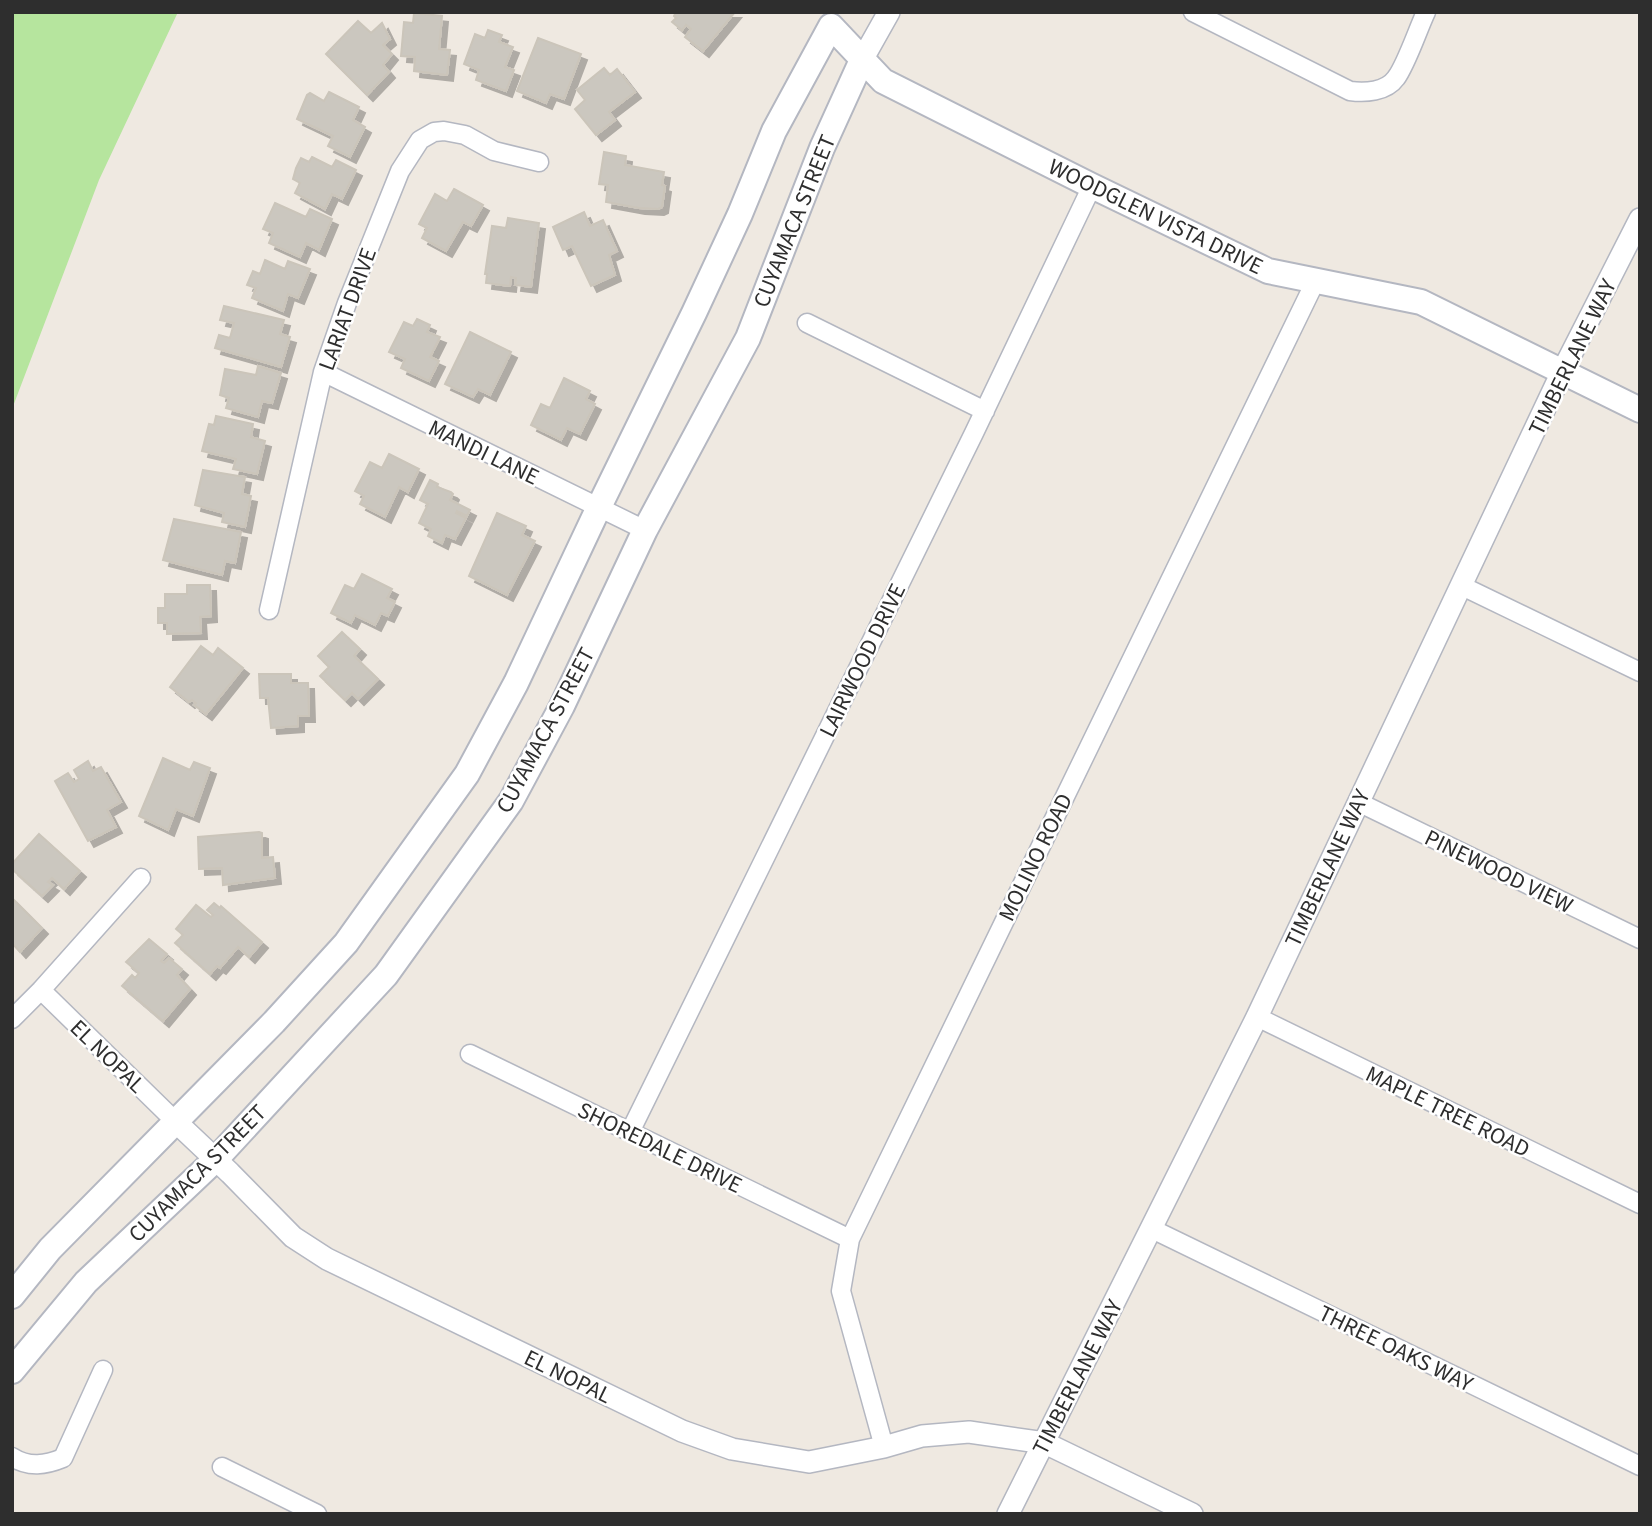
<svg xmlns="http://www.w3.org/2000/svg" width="1652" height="1526" font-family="'Source Sans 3',sans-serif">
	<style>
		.green { fill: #b6e59e }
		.building { fill: #cbc7bf; stroke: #cbc5ba; stroke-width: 2; filter: url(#shadow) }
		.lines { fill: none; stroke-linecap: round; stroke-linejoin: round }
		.minor-casing { stroke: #b4b7c1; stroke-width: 21 }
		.tertiary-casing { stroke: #b4b7c1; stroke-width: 24 }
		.secondary-casing { stroke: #b4b7c1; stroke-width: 28 }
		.minor { stroke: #fff; stroke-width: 18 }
		.tertiary { stroke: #fff; stroke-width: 21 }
		.secondary { stroke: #fff; stroke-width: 24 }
		.labels { text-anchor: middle; stroke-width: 5; stroke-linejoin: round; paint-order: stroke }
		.street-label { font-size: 23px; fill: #2e2e2e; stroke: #fff }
	</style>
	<defs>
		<filter id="shadow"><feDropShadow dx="6" dy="6" stdDeviation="0" flood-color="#0004"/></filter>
	</defs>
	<rect width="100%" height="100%" fill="#efe9e1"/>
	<path class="green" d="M 12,12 L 178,12 L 99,180 L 12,409 Z"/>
	<path class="building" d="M 676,12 L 735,12 L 703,51 L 685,37 L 691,29 L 686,25 L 682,30 L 672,22 L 676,18 L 674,16 Z
		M 414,13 L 442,16 L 439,49 L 450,50 L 447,75 L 414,71 L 415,57 L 401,56 L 404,22 L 413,23 Z
		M 358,21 L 371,33 L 382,23 L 390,39 L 383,45 L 392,54 L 383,65 L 389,72 L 367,95 L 326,54 Z
		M 488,30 L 502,35 L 499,42 L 513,47 L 505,67 L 514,70 L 506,91 L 476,80 L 479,70 L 464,64 L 475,34 L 485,38 Z
		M 538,38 L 581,54 L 564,99 L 550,94 L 546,103 L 517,91 Z
		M 604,68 L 610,75 L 617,69 L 635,92 L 609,112 L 615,120 L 596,135 L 575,109 L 585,100 L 577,90 Z
		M 329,92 L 359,107 L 353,120 L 365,127 L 350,157 L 328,146 L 333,136 L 297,119 L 307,95 L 310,93 L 324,101 Z
		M 604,152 L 626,156 L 625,165 L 664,172 L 662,185 L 665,186 L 662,207 L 658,209 L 639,208 L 606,202 L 608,185 L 599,184 Z
		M 312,157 L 332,167 L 336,160 L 356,170 L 342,199 L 332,194 L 325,209 L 295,193 L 300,183 L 293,179 L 296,168 L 301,158 L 309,162 Z
		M 454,189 L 483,205 L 471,226 L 463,222 L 446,251 L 422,238 L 427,228 L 419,224 L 435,194 L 447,201 Z
		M 275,203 L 306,217 L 310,209 L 332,219 L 319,250 L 306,243 L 300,257 L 269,243 L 273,233 L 263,229 Z
		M 584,212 L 590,226 L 603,220 L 617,251 L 609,255 L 615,275 L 591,286 L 572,246 L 563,250 L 553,227 Z
		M 508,218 L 539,223 L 531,287 L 515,285 L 516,278 L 511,277 L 510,286 L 486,283 L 487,274 L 485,274 L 492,226 L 506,228 Z
		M 265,260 L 285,269 L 288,261 L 310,269 L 298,298 L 288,294 L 283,311 L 252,298 L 256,288 L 247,285 L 253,271 L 260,274 Z
		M 224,306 L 284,320 L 280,334 L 290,337 L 281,367 L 215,348 L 219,335 L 230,338 L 234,323 L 220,320 Z
		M 417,319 L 430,325 L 427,332 L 440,337 L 430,357 L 439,361 L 429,381 L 401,368 L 405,359 L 389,352 L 404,322 L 413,326 Z
		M 470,332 L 511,352 L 490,395 L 478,389 L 473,397 L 445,384 Z
		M 258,366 L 281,373 L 272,403 L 262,401 L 258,417 L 226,408 L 229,398 L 220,395 L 225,369 L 256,375 Z
		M 564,378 L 590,391 L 586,399 L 595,404 L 580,434 L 567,428 L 561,440 L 531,425 L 541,404 L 550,408 Z
		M 216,416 L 253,424 L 251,437 L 265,441 L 257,474 L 233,469 L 236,459 L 202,451 L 209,424 L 214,425 Z
		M 389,454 L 419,469 L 408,492 L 399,487 L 385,517 L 360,504 L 364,496 L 355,491 L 370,462 L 382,468 Z
		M 203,470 L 245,477 L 242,494 L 251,496 L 245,527 L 222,522 L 224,513 L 195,505 Z
		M 430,480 L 438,484 L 437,487 L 451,492 L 453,494 L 450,500 L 470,510 L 467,516 L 457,511 L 456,513 L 466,518 L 455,539 L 445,535 L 442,543 L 428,536 L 431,529 L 419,523 L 428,504 L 420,500 Z
		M 497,513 L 526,526 L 522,535 L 535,541 L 507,595 L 469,576 Z
		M 174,519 L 241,532 L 235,563 L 225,561 L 222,575 L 163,560 Z
		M 362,574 L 392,589 L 387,598 L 395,602 L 388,616 L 381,613 L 375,625 L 355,615 L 351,623 L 331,613 L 345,585 L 354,589 Z
		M 187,585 L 210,585 L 211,616 L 200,617 L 201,633 L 167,634 L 167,623 L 158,623 L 158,608 L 165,608 L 165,594 L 187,594 Z
		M 342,632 L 360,649 L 354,656 L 378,679 L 358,699 L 352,693 L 345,700 L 320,676 L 329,667 L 318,656 Z
		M 201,646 L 213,655 L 218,648 L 243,668 L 206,714 L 194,705 L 196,703 L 192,700 L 189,702 L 170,687 Z
		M 259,674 L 291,674 L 291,683 L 308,683 L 309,716 L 298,716 L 298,726 L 271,728 L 268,698 L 260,698 Z
		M 163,758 L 190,770 L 194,762 L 210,768 L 193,816 L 176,809 L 168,830 L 139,816 Z
		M 88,761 L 93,771 L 101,767 L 121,802 L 107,810 L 116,827 L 88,841 L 55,781 L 68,773 L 74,782 L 79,779 L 74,770 Z
		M 259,832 L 262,833 L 262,858 L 273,857 L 275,878 L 223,885 L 222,868 L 199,869 L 198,837 Z
		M 39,834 L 80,871 L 64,889 L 52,878 L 48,882 L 53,885 L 42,896 L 12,869 L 12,864 Z
		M 12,898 L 42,928 L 20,952 L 12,943 Z
		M 214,903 L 220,908 L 221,906 L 262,942 L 249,957 L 238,947 L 220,968 L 217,966 L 210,974 L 175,943 L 183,935 L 176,929 L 196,905 L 211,917 L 213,915 L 207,910 Z
		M 149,939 L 167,954 L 161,961 L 164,963 L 169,958 L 182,969 L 177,975 L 190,989 L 163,1021 L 122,986 L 132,975 L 135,978 L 139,973 L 126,962 Z"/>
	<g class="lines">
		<defs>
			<path id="minor" d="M 1193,12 L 1350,91 C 1365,93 1386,92 1396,78 C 1406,65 1418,29 1426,12
				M 807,323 L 985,411
				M 323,372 L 645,530
				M 1462,586 L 1640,672
				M 269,610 L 323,372 L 347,303 L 400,171 L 420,140 L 434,132 L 444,131 L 465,135 L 494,151 L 539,162
				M 1358,802 L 1640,939
				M 41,990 L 175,1121
				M 1257,1017 L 1640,1204
				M 12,1019 L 41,990 L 141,878
				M 470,1054 L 850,1239
				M 630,1132 L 974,433 L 1092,186
				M 1152,1229 L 1640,1466
				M 884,1447 L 841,1291 L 850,1239 L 1315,282
				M 12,1457 C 29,1468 46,1465 63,1458 L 103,1370
				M 222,1467 L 317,1514"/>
			<path id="tertiary" d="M 862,60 L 889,12
				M 175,1121 L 230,1173 L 293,1237 L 327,1259 L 682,1431 L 732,1449 L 809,1462 L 884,1447 L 922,1436 L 969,1432 L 1045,1443 L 1192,1514
				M 1008,1514 L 1257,1017 L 1562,372 L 1640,219"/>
			<path id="secondary" d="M 12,1296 L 50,1249 L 274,1022 L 346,943 L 467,774 L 516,683 L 598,509 L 694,313 L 740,214 L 774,131 L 831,26 L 883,81 L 1092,186 L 1268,271 L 1421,302 L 1640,410
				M 12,1371 L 86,1282 L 216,1159 L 386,975 L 511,801 L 562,706 L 645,530 L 748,338 L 822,148 L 862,60"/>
		</defs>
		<use href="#minor" class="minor-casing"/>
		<use href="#tertiary" class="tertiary-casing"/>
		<use href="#secondary" class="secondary-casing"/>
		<use href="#minor" class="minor"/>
		<use href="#tertiary" class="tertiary"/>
		<use href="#secondary" class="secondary"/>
	</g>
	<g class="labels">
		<g class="street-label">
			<text transform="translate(1156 216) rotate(26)" y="8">WOODGLEN VISTA DRIVE</text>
			<text transform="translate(794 221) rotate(-68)" y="8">CUYAMACA STREET</text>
			<text transform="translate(347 309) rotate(-70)" y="8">LARIAT DRIVE</text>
			<text transform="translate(1572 357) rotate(-64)" y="8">TIMBERLANE WAY</text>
			<text transform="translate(484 452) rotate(26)" y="8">MANDI LANE</text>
			<text transform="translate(862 660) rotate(-64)" y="8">LAIRWOOD DRIVE</text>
			<text transform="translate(545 730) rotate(-62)" y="8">CUYAMACA STREET</text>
			<text transform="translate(1035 857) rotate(-64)" y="8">MOLINO ROAD</text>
			<text transform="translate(1327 868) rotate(-65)" y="8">TIMBERLANE WAY</text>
			<text transform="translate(1499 871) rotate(26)" y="8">PINEWOOD VIEW</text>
			<text transform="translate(108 1056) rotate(44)" y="8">EL NOPAL</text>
			<text transform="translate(1448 1111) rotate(26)" y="8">MAPLE TREE ROAD</text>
			<text transform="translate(660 1147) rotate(26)" y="8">SHOREDALE DRIVE</text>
			<text transform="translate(197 1173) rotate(-45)" y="8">CUYAMACA STREET</text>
			<text transform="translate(1396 1348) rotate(26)" y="8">THREE OAKS WAY</text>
			<text transform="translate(568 1376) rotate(26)" y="8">EL NOPAL</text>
			<text transform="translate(1077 1377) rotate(-63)" y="8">TIMBERLANE WAY</text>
		</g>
	</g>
	<rect width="1652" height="1526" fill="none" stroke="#2e2e2e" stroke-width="28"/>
</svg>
